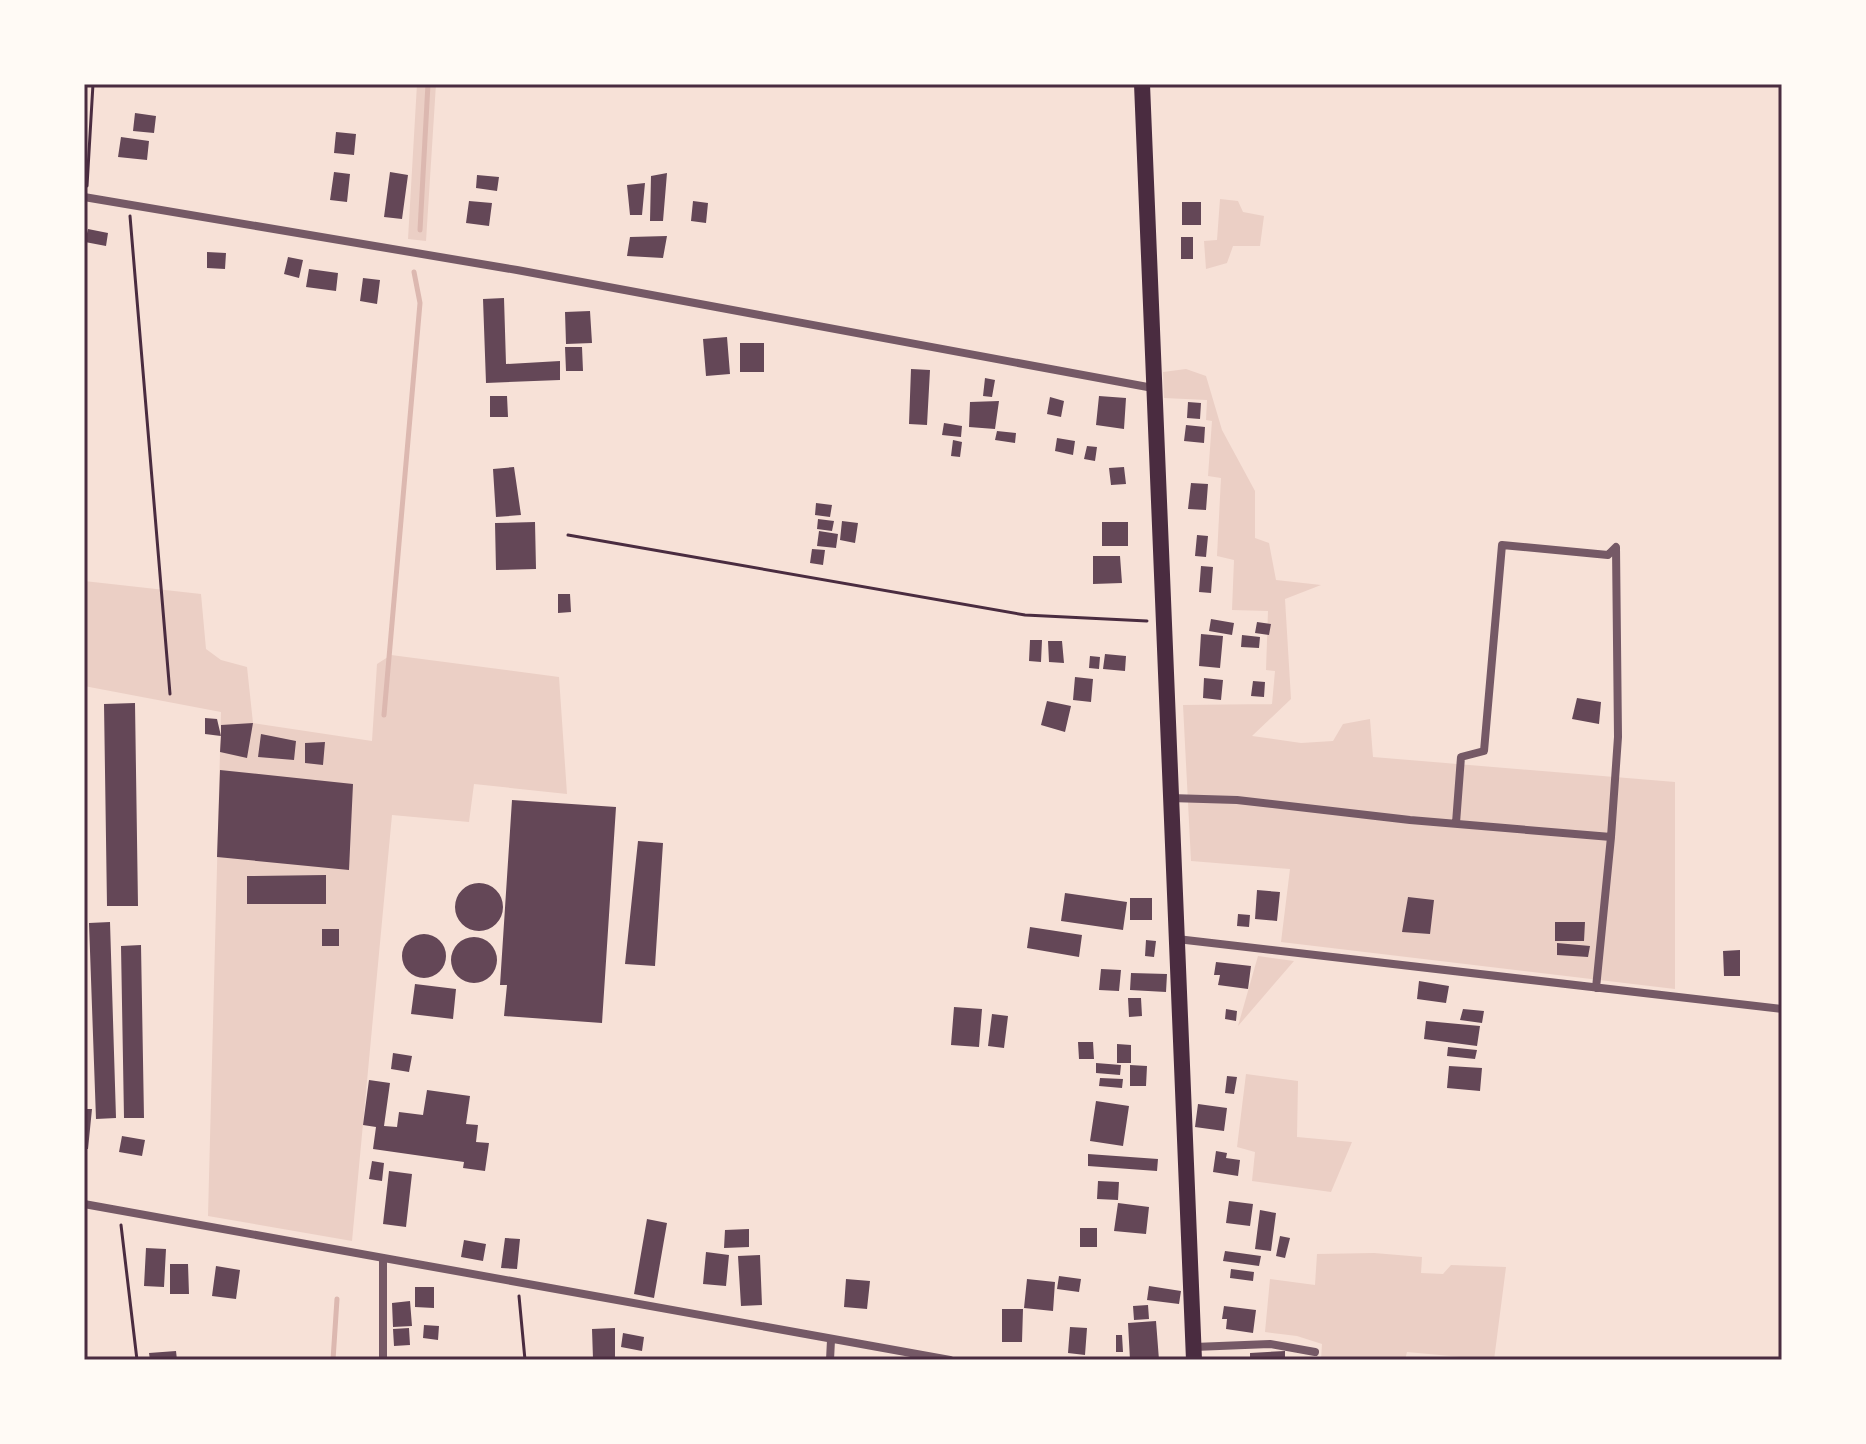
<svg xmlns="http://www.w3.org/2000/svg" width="1866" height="1444" font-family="Arial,sans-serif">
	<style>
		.green { fill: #ebcfc5 }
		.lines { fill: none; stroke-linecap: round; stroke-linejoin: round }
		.stream { stroke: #dcb8b0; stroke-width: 5 }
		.building { fill: #644757 }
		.path { stroke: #4a2c40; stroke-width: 3 }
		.minor { stroke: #755966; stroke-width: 8 }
		.secondary { stroke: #4a2c40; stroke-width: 16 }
		.neatline { fill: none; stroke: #4a2c40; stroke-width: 3 }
	</style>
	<rect width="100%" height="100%" fill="#f7e1d7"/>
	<path class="green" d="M 417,84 L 436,84 L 426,241 L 408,239 Z
		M 1220,199 L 1238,201 L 1243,212 L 1264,216 L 1260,246 L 1233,246 L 1227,263 L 1206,269 L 1204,241 L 1217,240 Z
		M 1186,369 L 1206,376 L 1222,430 L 1255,491 L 1255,538 L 1269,543 L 1276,580 L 1321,585 L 1285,599 L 1291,699 L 1252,736 L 1301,743 L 1333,741 L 1343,724 L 1370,719 L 1373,757 L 1675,782 L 1675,989 L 1281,942 L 1290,869 L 1191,861 L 1183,705 L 1272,704 L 1275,671 L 1266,670 L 1268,611 L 1232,610 L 1234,560 L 1217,556 L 1221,478 L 1208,476 L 1212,421 L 1206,420 L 1207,400 L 1164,398 L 1163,372 Z
		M 84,581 L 201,594 L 206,649 L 221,660 L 247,667 L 253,723 L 372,741 L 377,664 L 391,655 L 559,677 L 567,794 L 474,784 L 469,822 L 392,815 L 352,1241 L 208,1216 L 221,712 L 84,686 Z
		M 1258,956 L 1294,961 L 1238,1026 Z
		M 1246,1074 L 1298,1081 L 1297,1137 L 1352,1142 L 1331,1192 L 1252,1181 L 1255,1152 L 1237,1147 Z
		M 1374,1253 L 1422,1257 L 1421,1273 L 1443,1274 L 1451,1265 L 1506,1267 L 1494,1360 L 1407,1352 L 1405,1360 L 1321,1360 L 1322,1344 L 1297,1336 L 1265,1332 L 1270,1279 L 1315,1285 L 1317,1254 Z"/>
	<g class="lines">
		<path class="stream" d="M 420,230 L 428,84
			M 384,715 L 420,303 L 414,272
			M 333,1360 L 337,1299"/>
	</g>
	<path class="building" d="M 135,113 L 156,116 L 154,133 L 133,131 Z
		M 336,132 L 356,134 L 354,155 L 334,153 Z
		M 121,137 L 149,141 L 147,160 L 118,157 Z
		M 334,172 L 350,174 L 347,202 L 330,200 Z
		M 390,172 L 408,175 L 402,219 L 384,217 Z
		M 667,173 L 663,221 L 650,221 L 651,176 Z
		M 477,175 L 499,177 L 497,191 L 476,188 Z
		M 645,183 L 642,215 L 630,215 L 627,185 Z
		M 469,201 L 492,203 L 489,226 L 466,223 Z
		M 693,201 L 708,203 L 706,223 L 691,221 Z
		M 1182,202 L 1201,202 L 1201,225 L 1182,225 Z
		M 88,229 L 108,233 L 106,246 L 85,242 Z
		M 667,236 L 663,258 L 627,256 L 630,237 Z
		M 1181,237 L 1193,237 L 1193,259 L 1181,259 Z
		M 207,252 L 226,253 L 225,269 L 207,268 Z
		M 288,257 L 303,260 L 299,278 L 284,274 Z
		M 309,269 L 338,273 L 336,291 L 306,287 Z
		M 363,278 L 380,280 L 377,304 L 360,301 Z
		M 504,298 L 506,364 L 560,361 L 560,380 L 486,383 L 483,299 Z
		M 590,311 L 592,343 L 566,344 L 565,312 Z
		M 727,337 L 730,374 L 706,376 L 703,339 Z
		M 740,343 L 764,343 L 764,372 L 740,372 Z
		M 565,347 L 582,347 L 583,371 L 566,371 Z
		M 911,369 L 930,370 L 927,425 L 909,424 Z
		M 985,378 L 995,380 L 992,397 L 983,396 Z
		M 490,396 L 507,396 L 508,417 L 490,417 Z
		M 1099,396 L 1126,398 L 1124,429 L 1096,425 Z
		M 1050,397 L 1064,401 L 1061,417 L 1047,414 Z
		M 999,401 L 995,429 L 969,427 L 970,402 Z
		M 1188,402 L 1201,403 L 1200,419 L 1187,418 Z
		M 944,423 L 962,426 L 961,437 L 942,435 Z
		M 1186,425 L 1205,427 L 1204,443 L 1184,441 Z
		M 997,431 L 1016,433 L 1015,443 L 995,440 Z
		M 1057,438 L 1075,441 L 1073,455 L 1055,451 Z
		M 953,440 L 962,442 L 960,457 L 951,456 Z
		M 1087,446 L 1097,447 L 1095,461 L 1084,459 Z
		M 514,467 L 521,515 L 496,517 L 493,469 Z
		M 1124,467 L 1126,484 L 1111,485 L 1109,468 Z
		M 1191,483 L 1208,484 L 1206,510 L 1188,509 Z
		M 816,503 L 832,505 L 830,517 L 815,515 Z
		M 818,519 L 834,521 L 832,531 L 817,529 Z
		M 842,521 L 858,523 L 855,543 L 840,540 Z
		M 535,522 L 536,569 L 496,570 L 495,523 Z
		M 1102,522 L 1128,522 L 1128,546 L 1102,546 Z
		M 819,531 L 838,534 L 836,548 L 817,546 Z
		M 1197,535 L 1208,536 L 1206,557 L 1195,556 Z
		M 812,549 L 825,550 L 823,565 L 810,563 Z
		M 1093,556 L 1120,556 L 1122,583 L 1093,584 Z
		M 1201,566 L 1213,567 L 1211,593 L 1199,592 Z
		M 558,594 L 570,594 L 571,612 L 558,613 Z
		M 1211,619 L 1234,623 L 1232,635 L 1209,631 Z
		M 1257,622 L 1271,624 L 1269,635 L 1255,633 Z
		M 1201,634 L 1223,636 L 1220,668 L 1199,666 Z
		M 1242,635 L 1260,637 L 1259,648 L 1241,647 Z
		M 1030,640 L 1042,640 L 1041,662 L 1029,661 Z
		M 1048,641 L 1062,641 L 1064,663 L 1049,662 Z
		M 1105,654 L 1126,656 L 1125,671 L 1103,669 Z
		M 1090,656 L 1100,657 L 1099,669 L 1089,668 Z
		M 1075,677 L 1093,679 L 1091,702 L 1073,700 Z
		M 1204,678 L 1223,680 L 1221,700 L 1203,698 Z
		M 1253,681 L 1265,682 L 1264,697 L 1251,696 Z
		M 1577,698 L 1601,702 L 1599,724 L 1572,719 Z
		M 1047,701 L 1071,706 L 1065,732 L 1041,725 Z
		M 135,703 L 138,906 L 107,906 L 104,704 Z
		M 205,718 L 217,719 L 221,736 L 221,725 L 253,723 L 247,758 L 220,752 L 221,736 L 205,734 Z
		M 261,734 L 296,741 L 294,760 L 258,757 Z
		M 325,742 L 323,765 L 305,763 L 305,743 Z
		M 220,770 L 353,784 L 349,870 L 217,857 Z
		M 512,800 L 616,807 L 602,1023 L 504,1016 L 507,985 L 500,985 Z
		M 638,841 L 663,843 L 655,966 L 625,964 Z
		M 326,875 L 326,904 L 247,904 L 247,876 Z
		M455 907a24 24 0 1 1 48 0a24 24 0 1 1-48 0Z
		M 1257,890 L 1280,892 L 1277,921 L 1255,919 Z
		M 1065,893 L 1127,902 L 1123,930 L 1061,921 Z
		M 1408,897 L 1434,900 L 1430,934 L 1402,932 Z
		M 1130,898 L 1152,898 L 1152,920 L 1130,920 Z
		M 1238,914 L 1250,915 L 1249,927 L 1237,926 Z
		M 110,922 L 116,1118 L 96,1119 L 89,923 Z
		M 1555,922 L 1585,922 L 1584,941 L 1555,941 Z
		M 1030,927 L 1082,935 L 1079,957 L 1027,948 Z
		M 322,929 L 339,929 L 339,946 L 322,946 Z
		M402 956a22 22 0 1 1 44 0a22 22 0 1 1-44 0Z
		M451 960a23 23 0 1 1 46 0a23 23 0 1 1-46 0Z
		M 1146,940 L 1156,941 L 1154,957 L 1145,956 Z
		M 1557,943 L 1590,946 L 1588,957 L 1557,955 Z
		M 141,945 L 144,1118 L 124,1118 L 121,946 Z
		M 1740,950 L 1740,976 L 1724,976 L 1723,951 Z
		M 1216,962 L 1251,966 L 1248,989 L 1218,985 L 1220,975 L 1214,975 Z
		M 1101,969 L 1121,970 L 1119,991 L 1099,990 Z
		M 1131,973 L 1167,974 L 1166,992 L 1130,990 Z
		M 1419,981 L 1449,986 L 1446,1003 L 1417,999 Z
		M 415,984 L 456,989 L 453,1019 L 411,1014 Z
		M 1128,998 L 1141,998 L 1142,1016 L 1129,1017 Z
		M 954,1007 L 982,1009 L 979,1047 L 951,1045 Z
		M 1226,1009 L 1237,1011 L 1236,1021 L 1225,1019 Z
		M 1463,1009 L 1484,1011 L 1482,1023 L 1460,1020 Z
		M 992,1014 L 1008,1016 L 1004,1048 L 988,1046 Z
		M 1426,1021 L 1480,1026 L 1477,1046 L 1424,1039 Z
		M 1078,1042 L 1093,1042 L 1094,1059 L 1079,1059 Z
		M 1117,1044 L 1131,1045 L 1131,1063 L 1117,1063 Z
		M 1448,1047 L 1477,1050 L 1475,1059 L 1447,1056 Z
		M 393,1053 L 412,1056 L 409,1072 L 391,1069 Z
		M 1096,1063 L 1121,1065 L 1120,1075 L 1096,1073 Z
		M 1130,1065 L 1147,1066 L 1146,1086 L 1130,1086 Z
		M 1449,1066 L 1482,1068 L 1480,1091 L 1447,1088 Z
		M 1227,1076 L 1237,1077 L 1234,1094 L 1225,1093 Z
		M 1100,1078 L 1123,1079 L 1122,1088 L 1099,1086 Z
		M 369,1080 L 390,1083 L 384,1126 L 397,1127 L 399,1112 L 423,1115 L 427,1090 L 470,1096 L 466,1124 L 478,1125 L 476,1142 L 489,1143 L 485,1171 L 463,1168 L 464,1162 L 373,1149 L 376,1127 L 363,1125 Z
		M 1096,1101 L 1129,1106 L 1123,1146 L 1090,1141 Z
		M 1198,1104 L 1227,1108 L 1224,1131 L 1195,1127 Z
		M 84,1109 L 92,1109 L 88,1149 L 84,1149 Z
		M 122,1136 L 145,1140 L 142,1156 L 119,1152 Z
		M 1216,1151 L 1227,1153 L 1226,1158 L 1240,1160 L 1238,1176 L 1213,1172 Z
		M 1088,1154 L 1158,1159 L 1157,1171 L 1088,1166 Z
		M 372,1161 L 384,1163 L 382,1181 L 369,1179 Z
		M 389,1171 L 412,1174 L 406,1227 L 383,1224 Z
		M 1098,1181 L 1119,1182 L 1118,1200 L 1097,1199 Z
		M 1229,1201 L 1253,1204 L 1250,1226 L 1226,1223 Z
		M 1118,1203 L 1149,1207 L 1146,1234 L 1114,1231 Z
		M 1260,1210 L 1276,1213 L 1271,1251 L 1255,1249 Z
		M 647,1219 L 667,1223 L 654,1298 L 634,1294 Z
		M 1080,1228 L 1097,1228 L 1097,1247 L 1080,1247 Z
		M 749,1229 L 749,1247 L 724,1248 L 725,1230 Z
		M 1280,1236 L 1290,1238 L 1285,1258 L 1276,1256 Z
		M 505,1238 L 520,1239 L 517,1269 L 501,1268 Z
		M 464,1240 L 486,1244 L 483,1261 L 461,1257 Z
		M 146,1248 L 166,1249 L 164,1287 L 144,1286 Z
		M 1225,1251 L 1261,1256 L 1259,1266 L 1223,1261 Z
		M 706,1252 L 729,1255 L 726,1286 L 703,1284 Z
		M 760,1255 L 762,1305 L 741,1306 L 738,1256 Z
		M 170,1264 L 188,1264 L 189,1294 L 170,1294 Z
		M 216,1266 L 240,1270 L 236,1299 L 212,1296 Z
		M 1231,1269 L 1254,1272 L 1253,1281 L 1230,1278 Z
		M 1059,1276 L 1081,1279 L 1079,1292 L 1057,1289 Z
		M 846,1279 L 870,1281 L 867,1309 L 844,1307 Z
		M 1027,1279 L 1055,1282 L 1053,1311 L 1024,1308 Z
		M 1149,1286 L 1181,1291 L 1179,1304 L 1147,1300 Z
		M 415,1287 L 434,1287 L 434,1308 L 415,1307 Z
		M 410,1301 L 412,1326 L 393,1327 L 392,1303 Z
		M 1148,1305 L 1149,1319 L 1134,1320 L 1133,1306 Z
		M 1224,1306 L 1256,1310 L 1253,1333 L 1226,1329 L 1227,1319 L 1222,1319 Z
		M 1002,1309 L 1023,1309 L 1022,1342 L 1002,1342 Z
		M 1156,1321 L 1159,1360 L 1130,1360 L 1128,1323 Z
		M 424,1325 L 439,1326 L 438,1340 L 423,1338 Z
		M 1070,1327 L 1087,1328 L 1085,1355 L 1068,1353 Z
		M 409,1328 L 410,1345 L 394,1346 L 393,1329 Z
		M 615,1328 L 615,1359 L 593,1359 L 592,1329 Z
		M 623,1333 L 644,1337 L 642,1351 L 621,1347 Z
		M 1116,1335 L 1122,1335 L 1123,1352 L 1116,1352 Z
		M 176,1351 L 177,1360 L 150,1360 L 149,1353 Z
		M 1285,1351 L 1285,1360 L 1250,1360 L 1250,1353 Z"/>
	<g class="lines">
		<path class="path" d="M 87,186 L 93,84
			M 130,216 L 170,694
			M 568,535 L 1025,615 L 1147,621
			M 121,1225 L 137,1360
			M 519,1296 L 525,1360"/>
		<path class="minor" d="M 84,197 L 517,270 L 1153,388
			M 1170,798 L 1237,800 L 1410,820 L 1611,837 L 1596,988
			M 1456,823 L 1461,757 L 1484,751 L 1502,545 L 1608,555 L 1616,547 L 1618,737 L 1611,837
			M 1177,939 L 1782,1009
			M 84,1204 L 950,1360
			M 383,1258 L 383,1360
			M 1194,1347 L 1270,1344 L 1315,1352
			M 830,1360 L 831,1340"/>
		<path class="secondary" d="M 1142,84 L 1194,1360"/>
	</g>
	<rect width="1866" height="1444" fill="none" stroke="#fffaf5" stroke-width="172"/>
	<rect x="86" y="86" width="1694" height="1272" class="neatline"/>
</svg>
